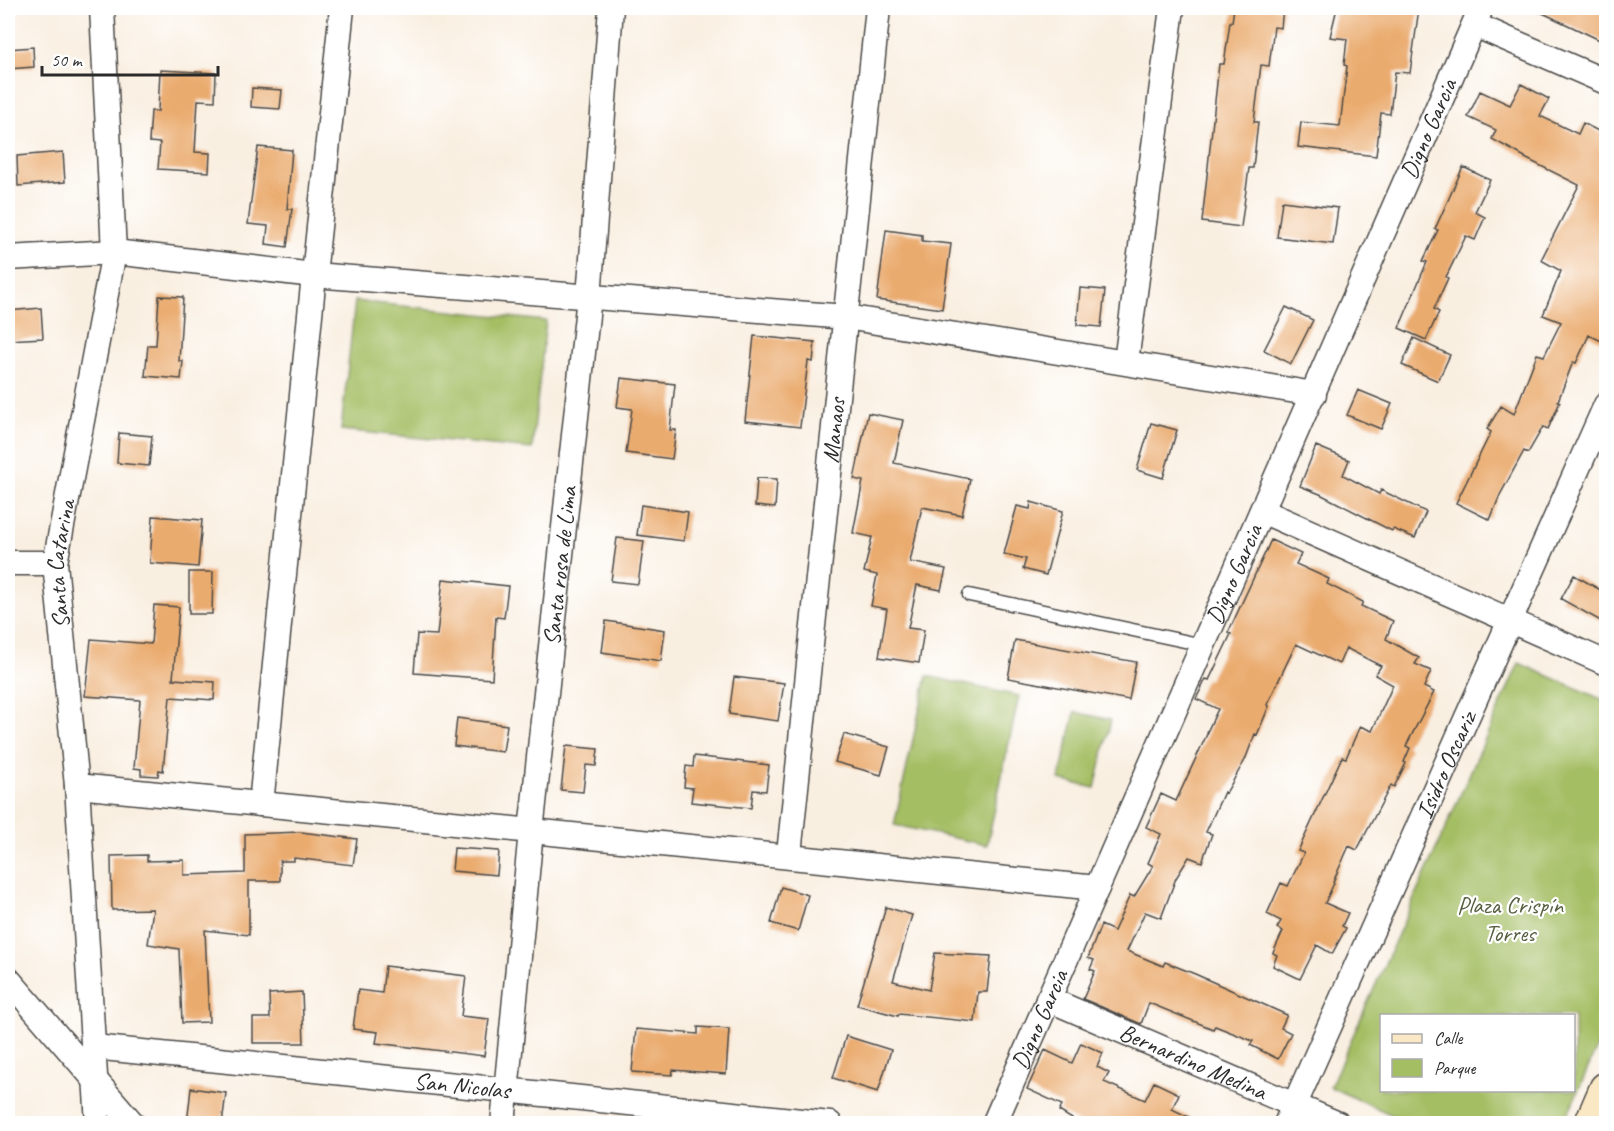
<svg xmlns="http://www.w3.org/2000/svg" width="1614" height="1131" font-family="Caveat,sans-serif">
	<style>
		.green { fill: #a4be64; stroke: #687448; stroke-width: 1.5; fill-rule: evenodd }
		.building { fill: #eaab6e }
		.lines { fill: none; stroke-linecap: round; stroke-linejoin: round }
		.lane-casing { stroke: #4a4846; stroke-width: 15 }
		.street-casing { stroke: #4a4846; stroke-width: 27 }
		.secondary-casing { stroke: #4a4846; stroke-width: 36 }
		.lane { stroke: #fff; stroke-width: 12 }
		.street { stroke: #fff; stroke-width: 24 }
		.secondary { stroke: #fae7c3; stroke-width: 33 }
		.labels { text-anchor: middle; stroke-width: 4.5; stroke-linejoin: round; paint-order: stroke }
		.street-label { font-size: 24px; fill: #2b2b2b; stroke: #fff }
		.park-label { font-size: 24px; fill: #555e3f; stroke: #fff }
	</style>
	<rect width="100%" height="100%" fill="#fff"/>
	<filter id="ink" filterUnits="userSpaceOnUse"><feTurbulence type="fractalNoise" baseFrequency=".0167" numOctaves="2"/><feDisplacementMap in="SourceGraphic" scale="12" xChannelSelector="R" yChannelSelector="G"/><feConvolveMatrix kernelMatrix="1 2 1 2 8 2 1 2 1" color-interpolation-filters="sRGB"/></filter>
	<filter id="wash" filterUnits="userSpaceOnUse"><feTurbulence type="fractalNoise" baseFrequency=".008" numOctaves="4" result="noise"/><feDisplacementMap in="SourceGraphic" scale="24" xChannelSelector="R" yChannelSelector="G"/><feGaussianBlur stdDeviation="1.35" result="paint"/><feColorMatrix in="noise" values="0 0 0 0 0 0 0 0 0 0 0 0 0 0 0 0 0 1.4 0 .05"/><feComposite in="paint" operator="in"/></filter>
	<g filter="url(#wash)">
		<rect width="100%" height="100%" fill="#f9efe1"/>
		<path class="green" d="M 355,301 L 546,321 L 532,449 L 341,430 Z
			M 1519,663 L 1606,701 L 1606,1027 L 1564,1123 L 1410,1123 L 1330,1087 ZM 1382,1016 L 1574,1016 L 1574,1090 L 1382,1090 Z
			M 927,676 L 1019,696 L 987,845 L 894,825 Z
			M 1075,712 L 1111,720 L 1095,788 L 1059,780 Z"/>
		<g id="blocks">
			<path class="building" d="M 1234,8 L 1283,8 L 1281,28 L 1274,27 L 1269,66 L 1261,65 L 1254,122 L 1258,122 L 1253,168 L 1249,168 L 1241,227 L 1202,222 L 1219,64 L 1224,64 L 1230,22 L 1232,22 Z
				M 1337,8 L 1419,8 L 1410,73 L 1395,72 L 1390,114 L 1381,113 L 1376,156 L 1298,147 L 1301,122 L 1340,126 L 1347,66 L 1344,65 L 1347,39 L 1330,37 Z
				M 1532,8 L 1606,8 L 1606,43 L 1585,33 Z
				M 33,47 L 34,67 L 8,69 L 8,49 Z
				M 160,70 L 216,73 L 215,101 L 198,100 L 195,152 L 210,153 L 209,172 L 158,169 L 160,143 L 149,142 L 151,111 L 158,111 Z
				M 1521,84 L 1549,99 L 1540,116 L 1578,134 L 1583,123 L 1606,135 L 1606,343 L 1589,335 L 1576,363 L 1573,362 L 1558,401 L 1560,402 L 1548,429 L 1543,427 L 1528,453 L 1524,451 L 1500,495 L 1490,520 L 1456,503 L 1491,432 L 1487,429 L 1501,406 L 1514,414 L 1537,354 L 1544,356 L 1561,322 L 1543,315 L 1561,271 L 1541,260 L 1579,185 L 1525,158 L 1525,157 L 1492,139 L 1496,130 L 1468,117 L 1480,91 L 1510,105 Z
				M 252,88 L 282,90 L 280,109 L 251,107 Z
				M 258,147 L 292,150 L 287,209 L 292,209 L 287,247 L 266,244 L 268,226 L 248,224 Z
				M 63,152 L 65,182 L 18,186 L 17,156 Z
				M 1463,167 L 1490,180 L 1475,212 L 1485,217 L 1475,240 L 1466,236 L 1446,277 L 1448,278 L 1434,309 L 1439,312 L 1426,340 L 1399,328 L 1427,262 L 1423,261 L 1438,230 L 1435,229 Z
				M 1282,201 L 1338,208 L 1333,244 L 1277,237 Z
				M 886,230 L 922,235 L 922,241 L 951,244 L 942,309 L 877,300 Z
				M 1080,288 L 1105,290 L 1101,327 L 1077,325 Z
				M 159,296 L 183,297 L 179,361 L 183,361 L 181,379 L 145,376 L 148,345 L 156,345 Z
				M 1286,307 L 1313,320 L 1291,364 L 1264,350 Z
				M 41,308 L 43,338 L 8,340 L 8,311 Z
				M 754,336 L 815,342 L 813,362 L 808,361 L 800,427 L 745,421 Z
				M 1414,338 L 1450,355 L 1438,381 L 1402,365 Z
				M 621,378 L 675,384 L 670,430 L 676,430 L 672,459 L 626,453 L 632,409 L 617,407 Z
				M 1358,390 L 1392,404 L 1381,429 L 1347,415 Z
				M 868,413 L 903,420 L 894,463 L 970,479 L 962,515 L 922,507 L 910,562 L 946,569 L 941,590 L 917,585 L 908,628 L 924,630 L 919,663 L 879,657 L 887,609 L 871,606 L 877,575 L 864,572 L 872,537 L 853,533 L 863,481 L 854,479 Z
				M 1151,423 L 1177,430 L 1163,478 L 1137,470 Z
				M 119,433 L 152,436 L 149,466 L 117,463 Z
				M 1316,446 L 1349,460 L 1343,475 L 1379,494 L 1381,490 L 1426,512 L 1415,538 L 1393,529 L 1392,531 L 1320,494 L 1300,486 Z
				M 757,478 L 777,479 L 775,508 L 755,506 Z
				M 1031,502 L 1063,511 L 1046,575 L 1023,569 L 1026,559 L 1004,554 L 1017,506 L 1030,509 Z
				M 641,505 L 688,512 L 684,541 L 637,535 Z
				M 153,516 L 202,520 L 198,567 L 150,563 Z
				M 617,538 L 644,541 L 638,584 L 611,581 Z
				M 1271,540 L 1301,554 L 1296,564 L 1329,579 L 1327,584 L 1363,602 L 1361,606 L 1393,621 L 1386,639 L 1419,658 L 1415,664 L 1431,671 L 1424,687 L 1434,692 L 1406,746 L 1410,748 L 1404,762 L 1406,763 L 1394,787 L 1391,785 L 1357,850 L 1349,846 L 1333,882 L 1334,883 L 1325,903 L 1348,913 L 1342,926 L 1346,928 L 1332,954 L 1317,945 L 1300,979 L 1273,966 L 1277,955 L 1273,953 L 1283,931 L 1277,928 L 1281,921 L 1267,914 L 1281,883 L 1288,886 L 1304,853 L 1298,851 L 1342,757 L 1346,758 L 1360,726 L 1372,731 L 1393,685 L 1375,675 L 1381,666 L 1346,648 L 1339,664 L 1296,644 L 1267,705 L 1269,706 L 1257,735 L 1255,734 L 1245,760 L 1226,793 L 1224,792 L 1206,832 L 1212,834 L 1202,862 L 1189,857 L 1176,878 L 1161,918 L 1145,912 L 1127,951 L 1163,966 L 1165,962 L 1195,974 L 1287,1015 L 1281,1028 L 1291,1033 L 1278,1059 L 1250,1045 L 1253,1041 L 1215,1026 L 1213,1029 L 1149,1003 L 1141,1024 L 1083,999 L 1095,971 L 1090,969 L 1094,960 L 1088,958 L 1101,925 L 1114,931 L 1130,895 L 1134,897 L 1153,866 L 1148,863 L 1161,834 L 1146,827 L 1161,794 L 1176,801 L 1208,732 L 1207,732 L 1218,709 L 1196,699 L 1206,679 L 1209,680 L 1231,634 L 1228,633 Z
				M 189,572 L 213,572 L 212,614 L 189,614 Z
				M 1574,575 L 1606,593 L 1606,624 L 1561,599 Z
				M 443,579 L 508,586 L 504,618 L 496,617 L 492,679 L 414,673 L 417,634 L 437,635 Z
				M 154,605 L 179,607 L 173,679 L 215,682 L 214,700 L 170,697 L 163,771 L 159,770 L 158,776 L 141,775 L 141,769 L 134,768 L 140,700 L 85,696 L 91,639 L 151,644 Z
				M 606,621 L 665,630 L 661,661 L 602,652 Z
				M 1015,640 L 1136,662 L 1129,700 L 1008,678 Z
				M 734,677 L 784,683 L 778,721 L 729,714 Z
				M 457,718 L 507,725 L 503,752 L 454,746 Z
				M 844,734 L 889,747 L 881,775 L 835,762 Z
				M 566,746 L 598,749 L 596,766 L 586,765 L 583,792 L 561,790 Z
				M 694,756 L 769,765 L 766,791 L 753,790 L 751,808 L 691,802 L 693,788 L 684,787 L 686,766 L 693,767 Z
				M 301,832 L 357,839 L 353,865 L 294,858 L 294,861 L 280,861 L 280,881 L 249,881 L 249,935 L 205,930 L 209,1022 L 182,1023 L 179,949 L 148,944 L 153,909 L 112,910 L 111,856 L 147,855 L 147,861 L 184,860 L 184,875 L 245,873 L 245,834 Z
				M 454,848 L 499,851 L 497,875 L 452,871 Z
				M 781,887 L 808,895 L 798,931 L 771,923 Z
				M 886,907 L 912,915 L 893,981 L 929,990 L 935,953 L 991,956 L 987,992 L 978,992 L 975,1022 L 899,1014 L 898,1016 L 857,1005 Z
				M 385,966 L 466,976 L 461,1016 L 489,1019 L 484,1056 L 376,1043 L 378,1032 L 353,1029 L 358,990 L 382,993 Z
				M 302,992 L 304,1043 L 253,1043 L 253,1018 L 270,1018 L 269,994 Z
				M 698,1027 L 729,1029 L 726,1074 L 673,1070 L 672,1075 L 632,1072 L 636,1029 L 698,1034 Z
				M 846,1036 L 891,1050 L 878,1092 L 833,1078 Z
				M 1081,1043 L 1103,1053 L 1097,1067 L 1109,1073 L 1104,1082 L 1145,1100 L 1154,1082 L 1179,1094 L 1172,1109 L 1203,1124 L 1080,1124 L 1059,1111 L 1062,1105 L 1027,1089 L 1045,1050 L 1072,1063 Z
				M 191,1088 L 226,1093 L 222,1124 L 187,1124 Z"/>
		</g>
	</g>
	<g filter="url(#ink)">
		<use href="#blocks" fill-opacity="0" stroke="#4a4846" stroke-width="1.5"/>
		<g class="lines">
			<defs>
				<path id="lane" d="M 969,595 L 1203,645"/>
				<g id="street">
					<path d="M 1475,25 L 1606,82"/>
					<path d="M 8,258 L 114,252 L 314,275 L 846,317 L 1314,394"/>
					<path d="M 1126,362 L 1172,8"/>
					<path d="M 1262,511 L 1606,663"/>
					<path d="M 8,563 L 55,563"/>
					<path d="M 77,786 C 417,820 757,851 1097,888"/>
					<path d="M 261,804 L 314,275 L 342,8"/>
					<path id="s1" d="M 789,854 L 878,8"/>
					<path d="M 8,979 L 133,1124"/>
					<path id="s2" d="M 1048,999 L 1338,1124"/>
					<path id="s3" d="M 94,1047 L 830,1124"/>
					<path id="s4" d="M 98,1124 L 77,786 L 55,563 L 114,252 L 102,8"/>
					<path id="s5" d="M 503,1124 L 531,831 L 589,297 L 611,8"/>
					<path id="s6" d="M 994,1124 L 1481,8"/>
					<path id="s7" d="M 1286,1124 L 1606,405"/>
				</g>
				<path id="secondary" d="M 1591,1124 L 1606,1089"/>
			</defs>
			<use href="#lane" class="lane-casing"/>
			<use href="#street" class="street-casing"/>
			<use href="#secondary" class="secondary-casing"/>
			<use href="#lane" class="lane"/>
			<use href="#street" class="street"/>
			<use href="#secondary" class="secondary"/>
		</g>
	</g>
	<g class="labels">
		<g class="street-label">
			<text dy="8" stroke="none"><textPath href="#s6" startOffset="1086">Digno Garcia</textPath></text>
			<text dy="8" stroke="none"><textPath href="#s1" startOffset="426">Manaos</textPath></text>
			<text dy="8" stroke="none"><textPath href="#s4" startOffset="562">Santa Catarina</textPath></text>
			<text dy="8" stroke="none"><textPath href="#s5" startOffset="561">Santa rosa de Lima</textPath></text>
			<text dy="8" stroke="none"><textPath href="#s6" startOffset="600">Digno Garcia</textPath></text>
			<text dy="8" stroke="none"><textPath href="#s7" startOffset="393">Isidro Oscariz</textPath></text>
			<text dy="8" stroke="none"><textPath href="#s6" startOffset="114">Digno Garcia</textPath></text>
			<text dy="8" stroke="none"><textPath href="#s2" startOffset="158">Bernardino Medina</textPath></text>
			<text dy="8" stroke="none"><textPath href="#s3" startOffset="370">San Nicolas</textPath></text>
		</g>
		<g class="park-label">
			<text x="1510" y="913">Plaza Crispín<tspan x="1510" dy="28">Torres</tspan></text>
		</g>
	</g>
	<rect width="1614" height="1131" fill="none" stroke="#fff" stroke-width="30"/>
	<rect x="1380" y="1014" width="195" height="78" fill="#ffffff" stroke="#aaaaaa" stroke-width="1.5"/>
	<rect x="1392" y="1034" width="30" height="9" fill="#fae7c3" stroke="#aaaaaa" stroke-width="1.5"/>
	<text x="1434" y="1044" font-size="18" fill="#2b2b2b">Calle</text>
	<rect x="1392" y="1059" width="30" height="18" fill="#a4be64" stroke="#aaaaaa" stroke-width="1.5"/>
	<text x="1434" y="1074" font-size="18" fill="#2b2b2b">Parque</text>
	<path d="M42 66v9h176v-9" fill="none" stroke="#2b2b2b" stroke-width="3"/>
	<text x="51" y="66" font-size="18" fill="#2b2b2b" stroke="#ffffff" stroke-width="4.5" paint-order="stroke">50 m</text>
</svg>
